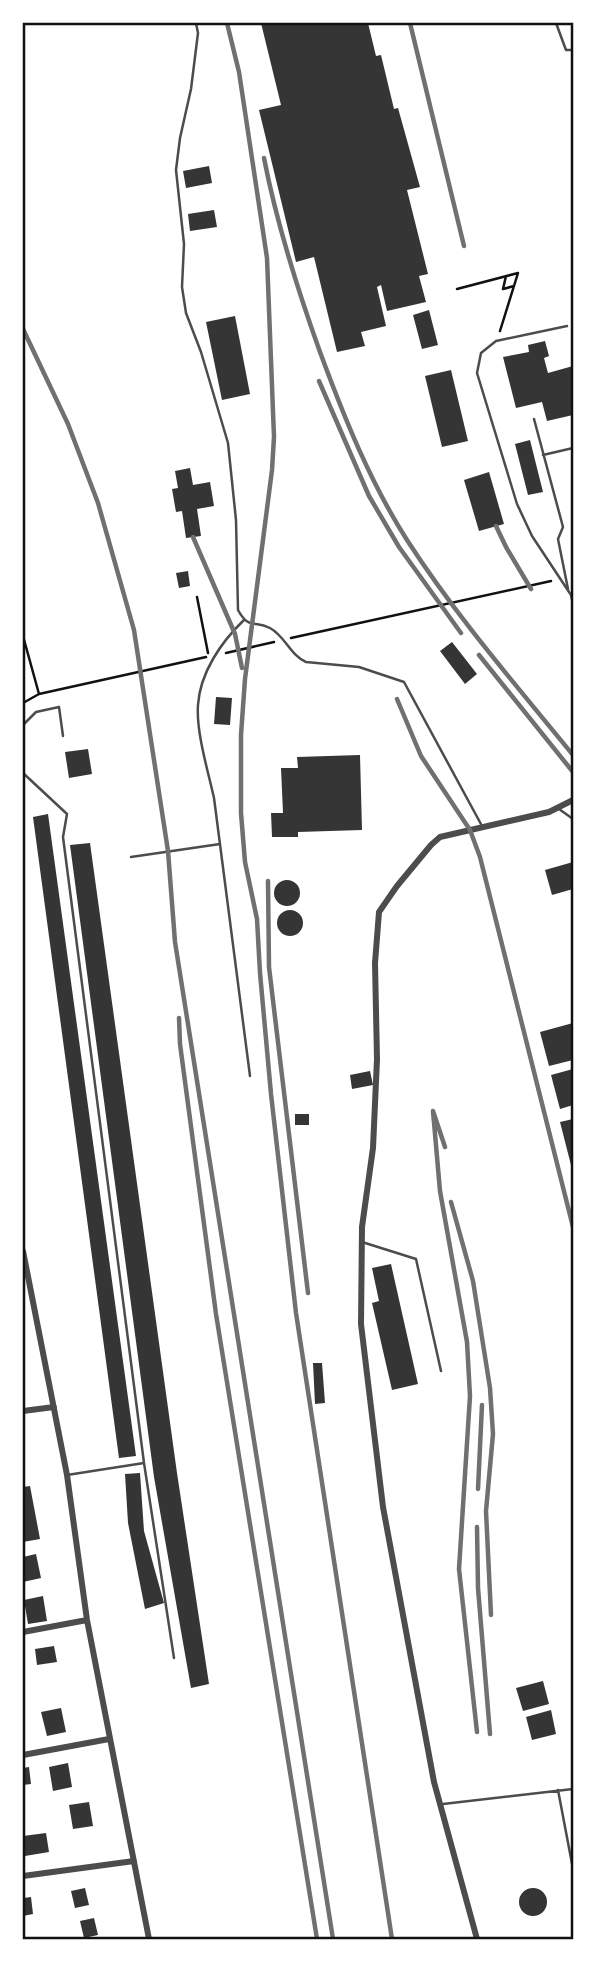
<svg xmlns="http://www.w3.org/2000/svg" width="596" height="1962" font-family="Inter,sans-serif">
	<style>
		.building { fill: #353535 }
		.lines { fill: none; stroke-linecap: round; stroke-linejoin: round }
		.path { stroke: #111; stroke-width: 2.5 }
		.service { stroke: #4c4c4c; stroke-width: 2.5 }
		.minor { stroke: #4c4c4c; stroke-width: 6 }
		.rail { stroke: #707070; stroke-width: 4.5 }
		.neatline { fill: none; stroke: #111; stroke-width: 2.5 }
	</style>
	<rect width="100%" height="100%" fill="#fff"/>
	<path class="building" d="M 261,23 L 368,23 L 376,56 L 381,55 L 394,109 L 398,108 L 420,187 L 407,190 L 428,274 L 419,276 L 426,302 L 387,311 L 381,285 L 377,287 L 386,326 L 361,332 L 365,346 L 337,352 L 314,257 L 296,262 L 259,110 L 281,105 Z
		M 209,166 L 212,183 L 186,188 L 183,171 Z
		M 214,210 L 217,227 L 190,231 L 188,214 Z
		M 429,310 L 438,345 L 422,349 L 413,315 Z
		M 235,316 L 250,394 L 222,400 L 206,322 Z
		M 545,341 L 549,356 L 544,358 L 548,373 L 573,366 L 573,415 L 547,421 L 542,402 L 516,408 L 503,357 L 529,352 L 528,345 Z
		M 451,370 L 468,441 L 442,447 L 425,376 Z
		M 530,440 L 543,492 L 528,495 L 515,444 Z
		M 190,468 L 193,485 L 210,482 L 214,506 L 197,509 L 201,536 L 186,538 L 182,511 L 176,512 L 172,489 L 178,488 L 175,471 Z
		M 489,472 L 504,524 L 479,531 L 464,480 Z
		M 188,571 L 190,586 L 179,588 L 176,573 Z
		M 452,642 L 477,674 L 465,684 L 440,651 Z
		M 216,697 L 232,698 L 230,725 L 214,724 Z
		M 88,749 L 92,774 L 69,778 L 65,752 Z
		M 360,755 L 362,830 L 298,832 L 298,837 L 272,837 L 271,813 L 283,813 L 281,768 L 298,768 L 297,757 Z
		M 48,814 L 136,1456 L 119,1458 L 33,817 Z
		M 90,843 L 177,1473 L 209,1684 L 191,1688 L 154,1477 L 70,845 Z
		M 573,862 L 573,889 L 552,895 L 545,870 Z
		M274 893a13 13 0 1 1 26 0a13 13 0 1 1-26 0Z
		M277 923a13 13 0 1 1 26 0a13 13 0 1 1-26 0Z
		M 573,1023 L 573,1060 L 549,1066 L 540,1032 Z
		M 573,1069 L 573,1105 L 560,1109 L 551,1075 Z
		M 370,1071 L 373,1085 L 352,1089 L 350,1075 Z
		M 295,1114 L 309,1114 L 309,1125 L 295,1125 Z
		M 573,1119 L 573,1169 L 572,1169 L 560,1122 Z
		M 391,1264 L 418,1384 L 392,1390 L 372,1303 L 379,1301 L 372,1268 Z
		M 313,1363 L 322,1363 L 325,1403 L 315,1404 Z
		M 140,1473 L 144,1531 L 164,1603 L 145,1609 L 128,1523 L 125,1474 Z
		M 30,1486 L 40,1539 L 23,1542 L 23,1487 Z
		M 36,1554 L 41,1578 L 23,1582 L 23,1557 Z
		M 43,1596 L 47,1621 L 28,1624 L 24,1600 Z
		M 54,1646 L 57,1662 L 37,1665 L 35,1649 Z
		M 543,1681 L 549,1704 L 523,1711 L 516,1688 Z
		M 61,1708 L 66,1732 L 47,1736 L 41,1712 Z
		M 551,1710 L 556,1734 L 532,1740 L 526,1717 Z
		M 68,1763 L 72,1787 L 53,1791 L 49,1767 Z
		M 29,1767 L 31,1784 L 23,1785 L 23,1768 Z
		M 89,1802 L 93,1826 L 73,1829 L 69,1805 Z
		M 46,1833 L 49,1852 L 25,1856 L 23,1836 Z
		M 85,1888 L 89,1905 L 75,1908 L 71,1891 Z
		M519 1902a14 14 0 1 1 28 0a14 14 0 1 1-28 0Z
		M 31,1897 L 33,1914 L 23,1916 L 23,1898 Z
		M 94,1918 L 98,1935 L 84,1938 L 80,1921 Z"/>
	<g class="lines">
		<path class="path" d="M 506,276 L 503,289 L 514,286
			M 457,289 L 518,273 L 500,331
			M 197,597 L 208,653
			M 23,636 L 39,694
			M 291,638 L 551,581
			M 226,653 L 274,642
			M 23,703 L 39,694 L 206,657"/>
		<path class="service" d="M 196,23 L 198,33 L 191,89 L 180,138 L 176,170 L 184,244 L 182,287 L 186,313 L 201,352 L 228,443 L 236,520 L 238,610 C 249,630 254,620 270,628 C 285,636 291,656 306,662 L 359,667 L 404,682 L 482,826
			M 556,23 L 566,50 L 573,50
			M 567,326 L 496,341 L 481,353 L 477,373 L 517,504 L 532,536 L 571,595 L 573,604
			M 534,419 L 563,527 L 558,539 L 568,589
			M 543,455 L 573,448
			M 244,620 C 221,642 200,673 198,705 C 196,732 208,771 214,798 L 250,1076
			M 23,725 L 36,712 L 59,707 L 63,736
			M 23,773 L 67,814 L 63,837 L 144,1463 L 174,1658
			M 559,809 L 573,819
			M 131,857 L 220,844
			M 362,1242 L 416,1259 L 441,1371
			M 67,1475 L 144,1463
			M 558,1790 L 573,1869
			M 443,1804 L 573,1789"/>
		<path class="minor" d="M 23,1251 L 67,1475 L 87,1620 L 149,1939
			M 23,1411 L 54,1407
			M 23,1632 L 87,1620
			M 23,1755 L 109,1739
			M 23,1876 L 134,1861
			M 477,1939 L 434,1782 L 383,1507 L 361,1324 L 362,1227 L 373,1148 L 377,1059 L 375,963 L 379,912 L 397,886 L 431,845 L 440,837 L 549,812 L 573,800"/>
		<path class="rail" d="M 227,23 L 239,72 L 267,258 L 274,437 L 272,470 L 245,679 L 241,735 L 241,813 L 245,862 L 257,919 L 260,973 L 271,1094 L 296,1313 L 392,1939
			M 410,23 L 464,246
			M 264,158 C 277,225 297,288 320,352 C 344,417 370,482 407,540 C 456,616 516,685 573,755
			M 23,329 L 68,424 L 98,503 L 134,630 L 168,851 L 175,942 L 333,1939
			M 319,381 L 369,496 L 399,547 L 461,633
			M 496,526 L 506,547 L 531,589
			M 193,537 L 235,634 L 242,668
			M 479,655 L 573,772
			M 397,699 L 421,756 L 470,830 L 480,857 L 573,1227
			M 268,881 L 269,967 L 308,1293
			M 179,1018 L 180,1044 L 216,1314 L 317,1939
			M 445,1147 L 433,1111 L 440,1191 L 467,1342 L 470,1396 L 459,1569 L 477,1732
			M 451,1202 L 473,1281 L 490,1388 L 493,1434 L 486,1511 L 491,1615
			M 478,1489 L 482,1405
			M 477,1527 L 478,1588 L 490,1734"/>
	</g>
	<rect width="596" height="1962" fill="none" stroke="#ffffff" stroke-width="49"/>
	<rect x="24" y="24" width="548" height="1914" class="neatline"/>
</svg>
